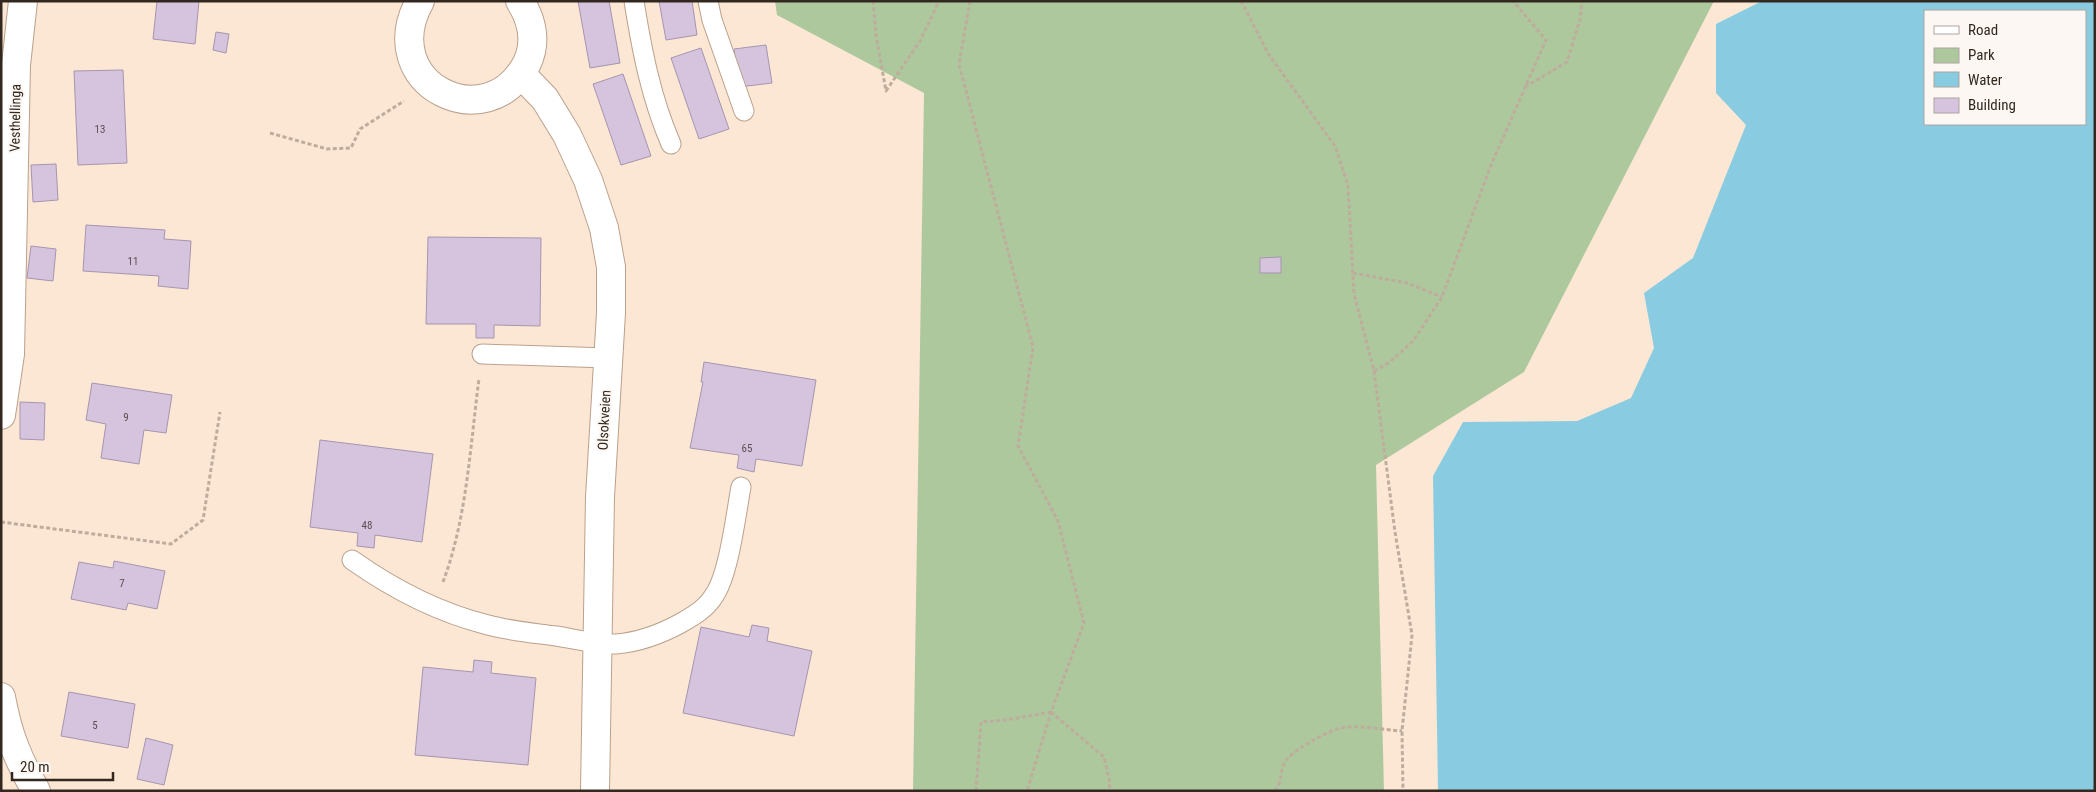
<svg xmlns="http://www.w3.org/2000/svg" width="2096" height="792" font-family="'Roboto Condensed',sans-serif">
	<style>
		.green { fill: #aec89e }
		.water { fill: #89cce1; fill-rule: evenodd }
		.building { fill: #d6c4df; stroke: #a595ae }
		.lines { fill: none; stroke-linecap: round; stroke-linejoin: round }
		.service-casing { stroke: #baa18c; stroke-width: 21 }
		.minor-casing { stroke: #baa18c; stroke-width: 30 }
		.path { stroke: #beac9d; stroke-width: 3; stroke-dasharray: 4 2.5; stroke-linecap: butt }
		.service { stroke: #fff; stroke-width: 19 }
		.minor { stroke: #fff; stroke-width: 28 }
		.labels { text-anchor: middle; stroke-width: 4; stroke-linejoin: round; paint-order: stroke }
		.number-label { font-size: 11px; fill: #5b4f50 }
		.street-label { font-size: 14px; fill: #322820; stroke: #fdf7f3 }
	</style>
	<rect width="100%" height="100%" fill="#fce7d5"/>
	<path class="green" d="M 775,1 L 1714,1 L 1524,372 L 1376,465 L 1384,791 L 913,791 L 924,93 L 777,15 Z"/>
	<path class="water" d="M 1762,1 L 2095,1 L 2095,791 L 1438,791 L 1433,476 L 1463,422 L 1577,421 L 1631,398 L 1654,348 L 1644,293 L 1693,258 L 1746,125 L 1716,93 L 1716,24 ZM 1925,11 L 2085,11 L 2085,124 L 1925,124 Z"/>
	<path class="building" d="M 157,1 L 199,1 L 195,44 L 153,39 Z
		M 578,1 L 609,1 L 620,63 L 590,68 Z
		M 659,1 L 692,1 L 697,35 L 666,40 Z
		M 216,32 L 229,34 L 226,53 L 213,50 Z
		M 766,45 L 772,83 L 739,87 L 734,49 Z
		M 701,48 L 729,129 L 699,139 L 671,58 Z
		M 123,70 L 127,163 L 78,165 L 74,71 Z
		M 623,74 L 651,156 L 621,165 L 593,84 Z
		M 56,164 L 58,200 L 33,202 L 31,165 Z
		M 86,225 L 165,230 L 164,239 L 191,241 L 188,289 L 158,286 L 159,276 L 83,271 Z
		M 428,237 L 541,238 L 540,326 L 494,325 L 494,338 L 476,338 L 476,324 L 426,324 Z
		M 31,246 L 56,249 L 53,281 L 27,278 Z
		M 1281,257 L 1281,273 L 1260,273 L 1260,258 Z
		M 704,362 L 816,380 L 802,466 L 756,459 L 754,472 L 737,468 L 739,455 L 690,448 L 703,382 L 701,382 Z
		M 92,383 L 172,395 L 166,433 L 144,430 L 139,464 L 101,458 L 106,424 L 86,420 Z
		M 20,402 L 45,403 L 44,440 L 20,439 Z
		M 320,440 L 433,454 L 422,542 L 375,535 L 374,548 L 357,546 L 358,533 L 310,527 Z
		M 114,561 L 165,571 L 157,609 L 128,603 L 126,610 L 71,599 L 79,562 L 113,568 Z
		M 752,625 L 769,628 L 767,641 L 812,651 L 794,736 L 683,713 L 701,627 L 749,637 Z
		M 474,660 L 492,662 L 491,673 L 536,678 L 528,765 L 415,755 L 423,667 L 473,672 Z
		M 69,692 L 135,704 L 128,748 L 61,736 Z
		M 146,738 L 173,745 L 164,785 L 137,779 Z"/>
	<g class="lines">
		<defs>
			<path id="service" d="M 634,1 C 642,51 651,98 671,144
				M 708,1 L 712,20 L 744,111
				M 482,354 L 608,358
				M 352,560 C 393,589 440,613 488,625 C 510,631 534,633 556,636 C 576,639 597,645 616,644 C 640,642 661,634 681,623 C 695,615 707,608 715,594 C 729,573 736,514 741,487"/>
			<path id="minor" d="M 420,1 C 374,84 488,140 527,63 C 537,42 532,20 520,1
				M 521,74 L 545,99 L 567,135 L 588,180 L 604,228 L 611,267 L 611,313 L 600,497 L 595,791
				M 1,415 L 10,354 L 16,65 L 23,1
				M 1,697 C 8,735 17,757 36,791"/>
		</defs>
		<use href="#service" class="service-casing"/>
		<use href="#minor" class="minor-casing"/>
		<path class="path" d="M 873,1 L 876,35 L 886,91 L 920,41 L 939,1
			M 970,1 L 959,64 L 1033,347 L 1018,446 L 1058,521 L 1084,623 L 1051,712 L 1027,791
			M 1241,1 L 1269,55 L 1335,146 L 1348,185 L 1354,294 L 1374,371 L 1395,532 L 1412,635 L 1402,731 L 1403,791
			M 1525,87 L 1567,62 L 1580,19 L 1582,1
			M 270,133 L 327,149 L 351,148 L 360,129 L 404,101
			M 1353,273 L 1407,283 L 1442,297
			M 1374,371 L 1390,362 L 1413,341 L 1442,297 L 1491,165 L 1546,40 L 1513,1
			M 1,522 L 171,544 L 203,520 L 220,412
			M 443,582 C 467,518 470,447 479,379
			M 1051,712 L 1104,757 L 1110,783 L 1109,791
			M 976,791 L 981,722 L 1007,720 L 1051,712
			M 1275,791 C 1283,782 1279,769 1287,759 C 1297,748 1333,727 1348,727 C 1366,726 1385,730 1402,731"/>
		<use href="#service" class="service"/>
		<use href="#minor" class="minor"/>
	</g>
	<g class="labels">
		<g class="number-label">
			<text x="100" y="133">13</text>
			<text x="133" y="265">11</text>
			<text x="126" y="421">9</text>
			<text x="747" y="452">65</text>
			<text x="367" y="529">48</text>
			<text x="122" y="587">7</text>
			<text x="95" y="729">5</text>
		</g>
		<g class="street-label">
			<text transform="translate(15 118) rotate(-89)" y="5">Vesthellinga</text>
			<text transform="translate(604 420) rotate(-87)" y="5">Olsokveien</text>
		</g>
	</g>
	<rect width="2096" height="792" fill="none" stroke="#322820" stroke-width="5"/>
	<rect x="1924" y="10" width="162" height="115" fill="#fdf7f3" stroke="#aca49f"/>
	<rect x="1934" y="26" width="25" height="8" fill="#ffffff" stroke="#aca49f"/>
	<text x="1968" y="35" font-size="15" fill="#322820">Road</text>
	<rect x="1934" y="48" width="25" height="15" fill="#aec89e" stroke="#aca49f"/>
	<text x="1968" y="60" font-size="15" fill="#322820">Park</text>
	<rect x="1934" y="72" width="25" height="15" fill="#89cce1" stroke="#aca49f"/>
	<text x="1968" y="85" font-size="15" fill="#322820">Water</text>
	<rect x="1934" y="98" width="25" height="15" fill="#d6c4df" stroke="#aca49f"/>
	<text x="1968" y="110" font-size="15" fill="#322820">Building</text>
	<path d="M12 772v8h101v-8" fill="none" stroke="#322820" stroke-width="2.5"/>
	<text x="20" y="772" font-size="15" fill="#322820" stroke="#fdf7f3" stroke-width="4" paint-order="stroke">20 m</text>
</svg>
